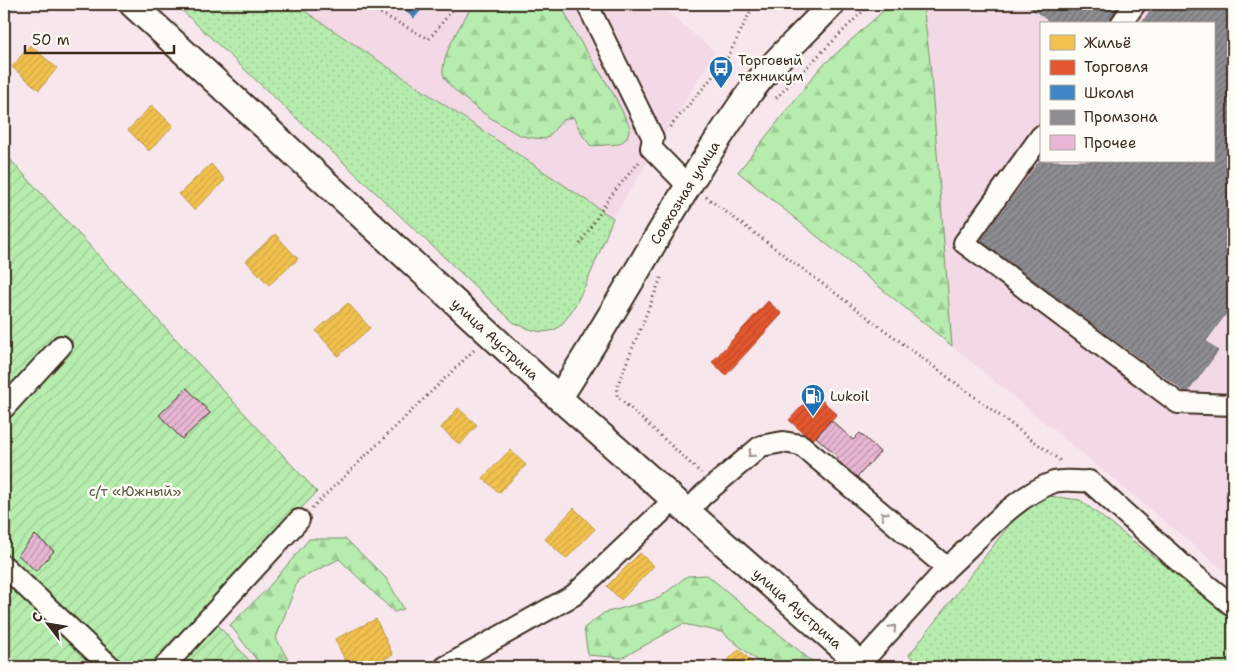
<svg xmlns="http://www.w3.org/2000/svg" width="1237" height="671" font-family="'Shantell Sans',sans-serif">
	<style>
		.built { fill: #f3d9e6; fill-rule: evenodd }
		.grass { fill: url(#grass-dots); stroke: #788b66 }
		.forest { fill: url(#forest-firs); stroke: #788b66 }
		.garden { fill: url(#garden-furrows); stroke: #788b66 }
		.homes { fill: url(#homes-hatch); stroke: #bb9440 }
		.shops { fill: url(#shops-hatch); stroke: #b14a29 }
		.schools { fill: url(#schools-hatch); stroke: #3e6c93 }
		.industry { fill: url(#industry-hatch); stroke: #746f6f }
		.building { fill: url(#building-hatch); stroke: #3b2a1e }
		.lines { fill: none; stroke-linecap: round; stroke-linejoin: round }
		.minor-casing { stroke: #3b2a1e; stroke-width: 24 }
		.major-casing { stroke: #3b2a1e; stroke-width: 29 }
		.path { stroke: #3b2a1e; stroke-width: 3; stroke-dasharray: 1 4; stroke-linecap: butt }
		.minor { stroke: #fdfcf7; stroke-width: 20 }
		.major { stroke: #fdfcf7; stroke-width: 25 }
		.oneway { stroke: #9c938a }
		.labels { text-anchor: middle; stroke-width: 5; stroke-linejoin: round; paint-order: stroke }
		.poi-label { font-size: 14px; fill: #3b2a1e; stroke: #fdfcf7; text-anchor: start }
		.street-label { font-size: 14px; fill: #3b2a1e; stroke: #fdfcf7 }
		.park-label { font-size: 14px; fill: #5a5a42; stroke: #fdfcf7 }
	</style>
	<defs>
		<pattern id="grass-dots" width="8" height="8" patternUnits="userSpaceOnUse" patternTransform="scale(1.25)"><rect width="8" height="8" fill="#b6ecae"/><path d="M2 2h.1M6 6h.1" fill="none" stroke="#9dcb95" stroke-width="1.8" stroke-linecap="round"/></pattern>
		<pattern id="forest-firs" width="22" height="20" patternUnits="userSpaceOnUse" patternTransform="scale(1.25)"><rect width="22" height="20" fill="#b6ecae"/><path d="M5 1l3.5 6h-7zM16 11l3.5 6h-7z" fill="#9dcb95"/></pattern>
		<pattern id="garden-furrows" width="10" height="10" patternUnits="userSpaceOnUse" patternTransform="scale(1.25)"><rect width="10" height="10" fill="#b6ecae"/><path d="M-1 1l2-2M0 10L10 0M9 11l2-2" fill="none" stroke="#9dcb95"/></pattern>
		<pattern id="homes-hatch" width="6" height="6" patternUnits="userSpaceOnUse" patternTransform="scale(1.25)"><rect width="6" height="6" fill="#f2c14e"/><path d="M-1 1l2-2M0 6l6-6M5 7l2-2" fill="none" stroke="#d0a644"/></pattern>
		<pattern id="shops-hatch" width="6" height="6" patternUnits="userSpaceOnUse" patternTransform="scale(1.25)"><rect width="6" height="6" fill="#e4572e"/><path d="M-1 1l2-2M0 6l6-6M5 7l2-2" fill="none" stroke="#ba4827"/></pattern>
		<pattern id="schools-hatch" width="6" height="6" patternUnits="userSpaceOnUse" patternTransform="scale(1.25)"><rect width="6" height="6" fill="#3f88c5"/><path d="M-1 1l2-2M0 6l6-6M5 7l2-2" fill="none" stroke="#366f9f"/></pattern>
		<pattern id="industry-hatch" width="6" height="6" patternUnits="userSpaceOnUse" patternTransform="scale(1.25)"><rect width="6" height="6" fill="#8d8d92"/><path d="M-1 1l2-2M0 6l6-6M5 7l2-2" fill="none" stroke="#747377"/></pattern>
		<pattern id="building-hatch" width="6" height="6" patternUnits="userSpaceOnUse" patternTransform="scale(1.25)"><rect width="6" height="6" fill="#e9b7d5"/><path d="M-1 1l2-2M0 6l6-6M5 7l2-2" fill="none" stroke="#be95ac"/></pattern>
	</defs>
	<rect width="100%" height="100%" fill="#f7e7ed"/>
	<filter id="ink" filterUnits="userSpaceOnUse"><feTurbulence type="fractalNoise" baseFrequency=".02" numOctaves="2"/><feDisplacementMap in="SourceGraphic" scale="10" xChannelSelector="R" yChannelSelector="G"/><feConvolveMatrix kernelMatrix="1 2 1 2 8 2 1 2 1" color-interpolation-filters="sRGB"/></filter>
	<g filter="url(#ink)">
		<path class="built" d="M 294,4 L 659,4 L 715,52 L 613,218 Z
			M 923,4 L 1233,4 L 1233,578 L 952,346 L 930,62 ZM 1041,24 L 1213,24 L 1213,161 L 1041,161 Z"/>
		<path class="grass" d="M 175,4 L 294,4 L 613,218 C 604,240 575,322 554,330 C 539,335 526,328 513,322 Z
			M 1033,494 L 1080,500 L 1233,618 L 1233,667 L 923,667 L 909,655 Z"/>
		<path class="forest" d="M 474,4 L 561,4 L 573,30 L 613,93 L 630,127 L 627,138 L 619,144 L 591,146 L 583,136 L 573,117 L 563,120 L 546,139 C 535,138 525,138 516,133 C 501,126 444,89 443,73 C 442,53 463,20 474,4 Z
			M 891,4 L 923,4 L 930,62 L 952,346 L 738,172 L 820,68 Z
			M 309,539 L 346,539 L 386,578 L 404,609 L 394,612 L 339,559 L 298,580 L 276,638 L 292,667 L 262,667 L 230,625 L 267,589 Z
			M 707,575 L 819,667 L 765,667 L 722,632 L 683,624 L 622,658 L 588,655 L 584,628 L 604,613 L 659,598 L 687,576 Z"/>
		<path class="garden" d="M 4,153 L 317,492 L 204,609 L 255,667 L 4,667 Z"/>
		<path class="homes" d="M 30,45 L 57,68 L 39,90 L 12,67 Z
			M 152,105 L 173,126 L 149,151 L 128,130 Z
			M 211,164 L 225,180 L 194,210 L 179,194 Z
			M 275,234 L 298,259 L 269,285 L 246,261 Z
			M 348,303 L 370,328 L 338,356 L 316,331 Z
			M 458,408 L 477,425 L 460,445 L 441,428 Z
			M 510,450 L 526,465 L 499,493 L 483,478 Z
			M 574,508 L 595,529 L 566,559 L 545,539 Z
			M 640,553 L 654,566 L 621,600 L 607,586 Z
			M 376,619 L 393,655 L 366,667 L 348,667 L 335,639 Z
			M 739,649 L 755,665 L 752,667 L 721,667 Z"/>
		<path class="shops" d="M 768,301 L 782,314 L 726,375 L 712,362 Z
			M 814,393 L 837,414 L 812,441 L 789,420 Z"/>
		<path class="schools" d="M 397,4 L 426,4 L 414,18 Z"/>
		<path class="industry" d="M 1026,4 L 1120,4 L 1106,24 L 1053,24 Z
			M 1155,4 L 1233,4 L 1233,304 L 1206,341 L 1218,351 L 1187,393 L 981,241 L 1041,159 L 1041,161 L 1213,161 L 1213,24 L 1141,24 Z"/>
		<path class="building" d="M 187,388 L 210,413 L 182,439 L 159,415 Z
			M 831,420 L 853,440 L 860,433 L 880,452 L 852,483 L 832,464 L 838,457 L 816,437 Z
			M 35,535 L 54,551 L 36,571 L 18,555 Z"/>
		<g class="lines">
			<defs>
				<path id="minor" d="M 587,4 L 653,138 L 651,148 L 688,186
					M 1121,24 L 1135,4
					M 1041,136 L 964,243 L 1178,403 L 1233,405
					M 4,408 L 61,346
					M 688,511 L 703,495 L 761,446 L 783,442 L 801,445 L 947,568 L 860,664
					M 4,566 L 111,667
					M 947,568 C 979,539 1013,497 1054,482 C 1064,479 1079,482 1089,481 L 1186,568 L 1233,606
					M 164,667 L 299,520
					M 445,667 L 574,595 L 674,500"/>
				<g id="major">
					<path id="s1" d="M 132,4 L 559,398 L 864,667"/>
					<path id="s2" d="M 559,398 C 623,300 678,195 745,99 C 769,65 804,34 832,4"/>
				</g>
			</defs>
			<use href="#minor" class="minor-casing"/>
			<use href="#major" class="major-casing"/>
			<path class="path" d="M 363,4 L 429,39 L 457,4
				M 776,98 L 870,4
				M 670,127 L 726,61 L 754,4
				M 706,197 L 1062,462
				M 580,244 L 609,198 L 639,162
				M 661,278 L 618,384 L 617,396 L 701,473
				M 312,508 L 474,350"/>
			<use href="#minor" class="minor"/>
			<use href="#major" class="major"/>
		</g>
		<defs><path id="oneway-chevron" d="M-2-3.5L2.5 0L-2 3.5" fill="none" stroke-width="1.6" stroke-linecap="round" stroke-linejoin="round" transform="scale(1.25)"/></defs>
		<g class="oneway">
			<use href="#oneway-chevron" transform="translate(751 454) rotate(140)"/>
			<use href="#oneway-chevron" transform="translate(884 515) rotate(-140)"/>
			<use href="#oneway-chevron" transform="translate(893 628) rotate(-48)"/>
		</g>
	</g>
	<defs>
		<symbol id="bus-pin" viewBox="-11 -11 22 30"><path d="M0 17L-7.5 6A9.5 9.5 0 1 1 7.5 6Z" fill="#1f6fb2" stroke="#fdfcf7"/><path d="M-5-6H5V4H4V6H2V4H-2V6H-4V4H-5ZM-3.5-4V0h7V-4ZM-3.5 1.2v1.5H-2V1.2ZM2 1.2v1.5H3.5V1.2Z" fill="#fff"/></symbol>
		<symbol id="fuel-pin" viewBox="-11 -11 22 30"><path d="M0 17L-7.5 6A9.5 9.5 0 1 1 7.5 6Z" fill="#1f6fb2" stroke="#fdfcf7"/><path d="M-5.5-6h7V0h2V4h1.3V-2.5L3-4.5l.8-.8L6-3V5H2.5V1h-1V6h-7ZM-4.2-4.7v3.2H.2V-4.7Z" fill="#fff"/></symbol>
	</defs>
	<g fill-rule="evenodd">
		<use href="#bus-pin" x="707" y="54" width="28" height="38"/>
		<use href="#fuel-pin" x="799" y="382" width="28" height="38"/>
	</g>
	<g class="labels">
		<g class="poi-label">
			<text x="738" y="65">Торговый<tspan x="738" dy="16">техникум</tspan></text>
			<text x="830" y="401">Lukoil</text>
		</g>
		<g class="street-label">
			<text dy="5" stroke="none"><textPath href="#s2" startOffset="241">Совхозная улица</textPath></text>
			<text dy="5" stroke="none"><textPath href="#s1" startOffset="494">улица Аустрина</textPath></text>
			<text dy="5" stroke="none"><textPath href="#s1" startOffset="899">улица Аустрина</textPath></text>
		</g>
		<g class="park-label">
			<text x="135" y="496">с/т «Южный»</text>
		</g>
	</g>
	<rect width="1237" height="671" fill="none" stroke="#fdfcf7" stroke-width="20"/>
	<rect x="10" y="10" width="1217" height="651" fill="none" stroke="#3b2a1e" stroke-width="2" filter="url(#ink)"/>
	<rect x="1040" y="22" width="175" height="140" fill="#fdfcf7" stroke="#afa8a0"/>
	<rect x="1050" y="35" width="25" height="15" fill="#f2c14e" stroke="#afa8a0"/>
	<text x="1084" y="48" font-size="15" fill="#3b2a1e">Жильё</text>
	<rect x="1050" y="60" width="25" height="15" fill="#e4572e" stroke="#afa8a0"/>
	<text x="1084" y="72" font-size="15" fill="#3b2a1e">Торговля</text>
	<rect x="1050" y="85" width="25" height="15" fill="#3f88c5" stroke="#afa8a0"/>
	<text x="1084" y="98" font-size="15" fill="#3b2a1e">Школы</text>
	<rect x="1050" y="110" width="25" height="15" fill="#8d8d92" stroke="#afa8a0"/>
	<text x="1084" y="122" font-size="15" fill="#3b2a1e">Промзона</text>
	<rect x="1050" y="135" width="25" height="15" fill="#e9b7d5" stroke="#afa8a0"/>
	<text x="1084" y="148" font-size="15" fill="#3b2a1e">Прочее</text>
	<g transform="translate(48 624) rotate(301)" stroke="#fdfcf7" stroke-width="4" paint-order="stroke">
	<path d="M0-4L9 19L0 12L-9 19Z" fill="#3b2a1e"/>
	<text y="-8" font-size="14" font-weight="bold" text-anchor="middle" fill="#3b2a1e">С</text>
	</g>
	<path d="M25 45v8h149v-8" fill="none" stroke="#3b2a1e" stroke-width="2.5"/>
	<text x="32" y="45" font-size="15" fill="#3b2a1e" stroke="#fdfcf7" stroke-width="4" paint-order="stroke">50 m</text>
</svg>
